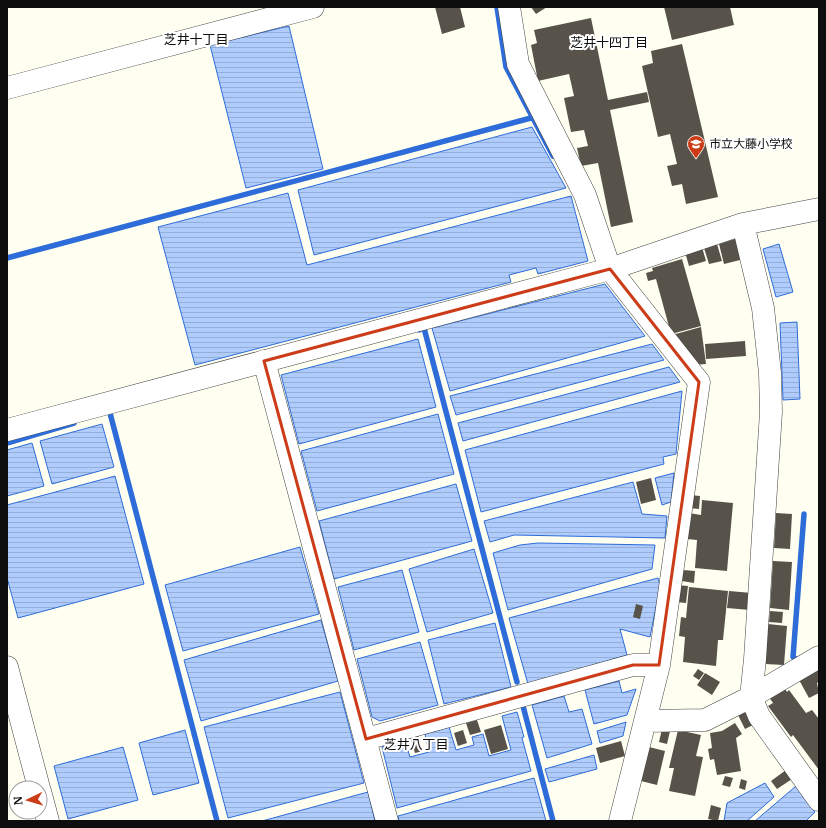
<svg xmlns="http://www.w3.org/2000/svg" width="826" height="828" font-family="Merriweather,'Noto Sans JP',serif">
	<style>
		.water { fill: url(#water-rules); stroke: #2e6cda }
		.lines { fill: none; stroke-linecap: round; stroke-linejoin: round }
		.stream { stroke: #2e6cda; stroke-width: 5.5 }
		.building { fill: #58534a }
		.minor-casing { stroke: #414141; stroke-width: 23 }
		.minor { stroke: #fff; stroke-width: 22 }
		.marked { fill: none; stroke: #cd3c18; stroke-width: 3; stroke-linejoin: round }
		.labels { text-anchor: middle; stroke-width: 4; stroke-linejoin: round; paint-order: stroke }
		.poi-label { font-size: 12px; fill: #0e0e0e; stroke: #fff; text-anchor: start }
		.neighbourhood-label { font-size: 13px; fill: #0e0e0e; stroke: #fff }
	</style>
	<defs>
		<pattern id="water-rules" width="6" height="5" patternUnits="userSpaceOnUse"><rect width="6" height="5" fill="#afccfc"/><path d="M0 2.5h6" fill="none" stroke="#95aed7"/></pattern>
	</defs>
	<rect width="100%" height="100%" fill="#fefff0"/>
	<path class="water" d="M 289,26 L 323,169 L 246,188 L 210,45 Z
		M 532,127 L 566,188 L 314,255 L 298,190 Z
		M 288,193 L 307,265 L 571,196 L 588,261 L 538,274 L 536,268 L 509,275 L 511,282 L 195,365 L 158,227 Z
		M 779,244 L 793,292 L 776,297 L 763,249 Z
		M 605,284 L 645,336 L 450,391 L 432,328 Z
		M 797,322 L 800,399 L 783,400 L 780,323 Z
		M 418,339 L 436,407 L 299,444 L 281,375 Z
		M 652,344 L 664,360 L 456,415 L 450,396 Z
		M 669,367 L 680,382 L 463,441 L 458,423 Z
		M 682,391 L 676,454 L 663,457 L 664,464 L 481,512 L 465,450 Z
		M 438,414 L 454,474 L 317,511 L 301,451 Z
		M 102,424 L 114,467 L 52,484 L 40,441 Z
		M 32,443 L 44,486 L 7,496 L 7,450 Z
		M 674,473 L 671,502 L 662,505 L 655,478 Z
		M 115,476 L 144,584 L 18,618 L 7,578 L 7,505 Z
		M 633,482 L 642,514 L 667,516 L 665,538 L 514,535 L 490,542 L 484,521 Z
		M 456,484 L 472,541 L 334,579 L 319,521 Z
		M 538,543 L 655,545 L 652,569 L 508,610 L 493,553 L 520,545 Z
		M 300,547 L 319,614 L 183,651 L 165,585 Z
		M 474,549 L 493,613 L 427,632 L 409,569 Z
		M 402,570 L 419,632 L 354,650 L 338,587 Z
		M 658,578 L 660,586 L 650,637 L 620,629 L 627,655 L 528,684 L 509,618 Z
		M 321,620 L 338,681 L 201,721 L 184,660 Z
		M 495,623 L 511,687 L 444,704 L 428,640 Z
		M 420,642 L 438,705 L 380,721 L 372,717 L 357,659 Z
		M 619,681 L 622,693 L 636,689 L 627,715 L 594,724 L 585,690 Z
		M 340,692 L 364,783 L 228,818 L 204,727 Z
		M 564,696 L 569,712 L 582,709 L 592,744 L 547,758 L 532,705 Z
		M 517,712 L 524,737 L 522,738 L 531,771 L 397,808 L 382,747 L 405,741 L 410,757 L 429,752 L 425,734 L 449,727 L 456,750 L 474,745 L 472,737 L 483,734 L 489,756 L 511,750 L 502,716 Z
		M 626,722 L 623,736 L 600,743 L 597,731 Z
		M 185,730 L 199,783 L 153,795 L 139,743 Z
		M 123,747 L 138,800 L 68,819 L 54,766 Z
		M 594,755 L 597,769 L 549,782 L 545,769 Z
		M 534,778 L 546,821 L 399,821 L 398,816 Z
		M 765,783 L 774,797 L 747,821 L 724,821 L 727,803 Z
		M 796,786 L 815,812 L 806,821 L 755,821 Z
		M 368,792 L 375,821 L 262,821 Z"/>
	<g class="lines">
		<path class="stream" d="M 497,7 L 506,67 L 553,156
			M 7,258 L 531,118
			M 419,330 L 424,328 L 517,682
			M 110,413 L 217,821
			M 7,443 L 74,423
			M 801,658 L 797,660 L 793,657 L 804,514
			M 523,706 L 553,821"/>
	</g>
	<path class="building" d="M 435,7 L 460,7 L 465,27 L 442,34 Z
		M 531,7 L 547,7 L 536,14 Z
		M 664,7 L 730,7 L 734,25 L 672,40 Z
		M 591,18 L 608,100 L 647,92 L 649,102 L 610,110 L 633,222 L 611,227 L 598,163 L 581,166 L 577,148 L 588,146 L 584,130 L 571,132 L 564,98 L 574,96 L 569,74 L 538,81 L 531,45 L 537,43 L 534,30 Z
		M 682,44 L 718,197 L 686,204 L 682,184 L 672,186 L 667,166 L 677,164 L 670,134 L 658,137 L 642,66 L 653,63 L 651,51 Z
		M 738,238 L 744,259 L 724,264 L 719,244 Z
		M 717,244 L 722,261 L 709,264 L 704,248 Z
		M 702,247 L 706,261 L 689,266 L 685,252 Z
		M 682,259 L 701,326 L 671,334 L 656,279 L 648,281 L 646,273 L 653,271 L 652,268 Z
		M 701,327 L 706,364 L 693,365 L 672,335 Z
		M 745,341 L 746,356 L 706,359 L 705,344 Z
		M 651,478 L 656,500 L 641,504 L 636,482 Z
		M 690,495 L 700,496 L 699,509 L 689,508 Z
		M 702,500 L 733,503 L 727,571 L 695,568 L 697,540 L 687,539 L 689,513 L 701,515 Z
		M 776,513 L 792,514 L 790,549 L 774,548 Z
		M 773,561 L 792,562 L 789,610 L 770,608 Z
		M 683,570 L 695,571 L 694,583 L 682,581 Z
		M 677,585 L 688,586 L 686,603 L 676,602 Z
		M 689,587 L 728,591 L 723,640 L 718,640 L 716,666 L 683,662 L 685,637 L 679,636 L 681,617 L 686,618 Z
		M 729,591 L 752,593 L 750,610 L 727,608 Z
		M 636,604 L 643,606 L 640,619 L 633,617 Z
		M 770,611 L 783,612 L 782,623 L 769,622 Z
		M 768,624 L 787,626 L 784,665 L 765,664 Z
		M 819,667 L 819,682 L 817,683 L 819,693 L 809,698 L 798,678 Z
		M 698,669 L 704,673 L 699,680 L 693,676 Z
		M 705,673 L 720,682 L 712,695 L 697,685 Z
		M 784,687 L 787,692 L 789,690 L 806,713 L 812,710 L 819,719 L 819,770 L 793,735 L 791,737 L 768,706 L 773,703 L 769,697 Z
		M 746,711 L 753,725 L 745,729 L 738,715 Z
		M 477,720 L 481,732 L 470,735 L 466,723 Z
		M 735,723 L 742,734 L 736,738 L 741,771 L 717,775 L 714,759 L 710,760 L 708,749 L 712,748 L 710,733 L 722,731 Z
		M 501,725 L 508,749 L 491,754 L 484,730 Z
		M 662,729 L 670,731 L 667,744 L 659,742 Z
		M 463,730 L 467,743 L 458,746 L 454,733 Z
		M 678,730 L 701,735 L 696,756 L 703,757 L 695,796 L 669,791 L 674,768 L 669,768 Z
		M 418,735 L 423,751 L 415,753 L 410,737 Z
		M 621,741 L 625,756 L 600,763 L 596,748 Z
		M 649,747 L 665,751 L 657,785 L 641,781 Z
		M 786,770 L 792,779 L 777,789 L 771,781 Z
		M 725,776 L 733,778 L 730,787 L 722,785 Z
		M 741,779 L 747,781 L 745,790 L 739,788 Z
		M 711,805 L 721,808 L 718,821 L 708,819 Z"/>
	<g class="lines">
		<defs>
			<path id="minor" d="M 509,7 L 518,64 L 585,195 L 610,269 L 699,382 L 659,665 L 620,821
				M 7,88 L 313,7
				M 264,361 L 387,821
				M 7,430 L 610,269 L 743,224 L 819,209
				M 819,657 L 751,697 L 759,716 L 819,800
				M 7,667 L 39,788
				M 646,721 L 705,720 L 751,697 L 755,659 L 771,412 L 770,373 L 763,308 L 743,224
				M 366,739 L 633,665 L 659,665
				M 40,791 L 48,821"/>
		</defs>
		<use href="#minor" class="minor-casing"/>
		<use href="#minor" class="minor"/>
	</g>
	<path class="marked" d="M 610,269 L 699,382 L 659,665 L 633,665 L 366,739 L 264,361 Z"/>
	<defs>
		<symbol id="school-pin" viewBox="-11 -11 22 30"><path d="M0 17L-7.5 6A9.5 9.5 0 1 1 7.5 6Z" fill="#cd3c18" stroke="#fff"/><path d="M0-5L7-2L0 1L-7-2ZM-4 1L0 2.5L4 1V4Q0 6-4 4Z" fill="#fff"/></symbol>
	</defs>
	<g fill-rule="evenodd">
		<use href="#school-pin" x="686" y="134" width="20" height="27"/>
	</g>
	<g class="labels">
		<g class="poi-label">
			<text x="709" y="148">市立大藤小学校</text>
		</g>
		<g class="neighbourhood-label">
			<text x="196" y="44">芝井十丁目</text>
			<text x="609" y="47">芝井十四丁目</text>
			<text x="416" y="749">芝井八丁目</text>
		</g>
	</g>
	<rect width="826" height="828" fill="none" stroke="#0e0e0e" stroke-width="16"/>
	<g transform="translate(28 800) rotate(265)"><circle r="19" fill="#ffffff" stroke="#9f9f9f"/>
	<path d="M0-3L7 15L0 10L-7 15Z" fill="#cd3c18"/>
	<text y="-6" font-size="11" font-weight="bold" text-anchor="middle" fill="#0e0e0e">N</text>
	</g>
</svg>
